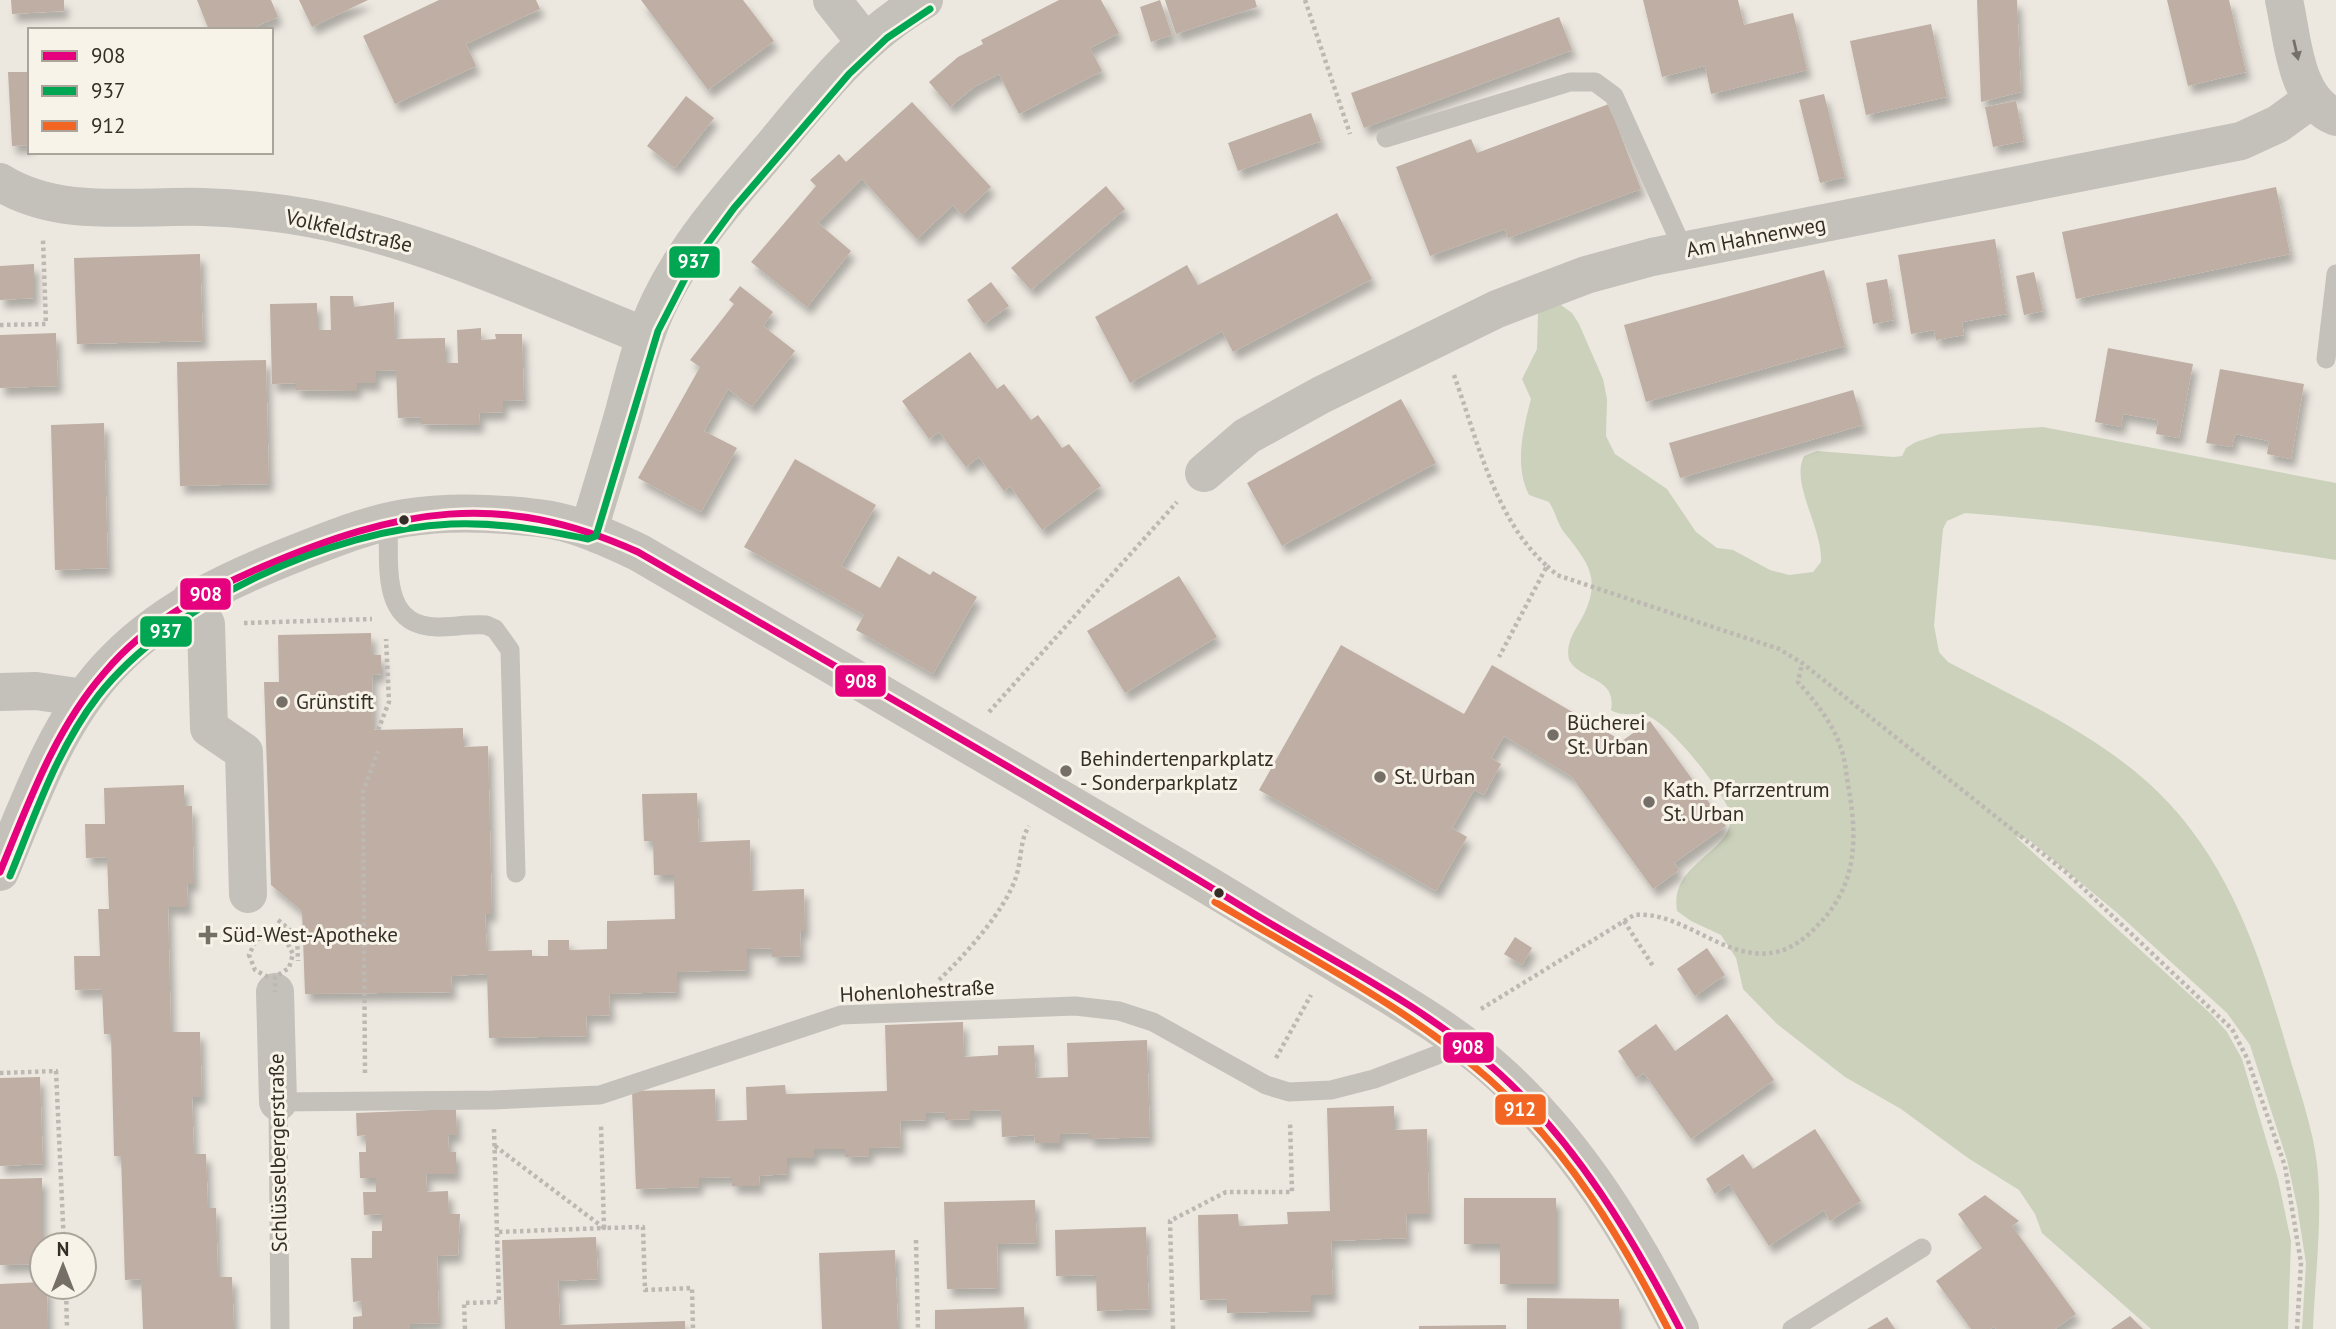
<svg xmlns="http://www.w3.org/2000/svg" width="2336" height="1329" font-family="'PT Sans',sans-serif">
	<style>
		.green { fill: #cbd1bb }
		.building { fill: #beaea3; filter: url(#shadow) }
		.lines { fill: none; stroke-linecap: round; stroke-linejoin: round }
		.path { stroke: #bdb8b2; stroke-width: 4.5; stroke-dasharray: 3.5 3.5; stroke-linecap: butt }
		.lane { stroke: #c4c0ba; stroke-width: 19 }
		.street { stroke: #c4c0ba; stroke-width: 38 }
		.path-bridge { stroke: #bdb8b2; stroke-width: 4.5; stroke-dasharray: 3.5 3.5; stroke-linecap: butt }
		.bus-1-casing { stroke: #f8f3e8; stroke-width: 12 }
		.bus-2-casing { stroke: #f8f3e8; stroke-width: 12 }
		.bus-3-casing { stroke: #f8f3e8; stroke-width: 12 }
		.bus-1 { stroke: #e5007d; stroke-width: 7 }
		.bus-2 { stroke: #00a651; stroke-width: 7 }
		.bus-3 { stroke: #f26522; stroke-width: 7 }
		.oneway { fill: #75706a }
		.bus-dot { fill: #352e28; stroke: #f8f3e8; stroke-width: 2.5 }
		.poi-dot { fill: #756f68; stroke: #f8f3e8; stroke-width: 2.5 }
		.labels { text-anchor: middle; stroke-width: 6; stroke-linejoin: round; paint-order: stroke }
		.street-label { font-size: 21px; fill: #352e28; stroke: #f8f3e8 }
		.poi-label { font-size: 21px; fill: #352e28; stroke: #f8f3e8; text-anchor: start }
		.line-badge { stroke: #f8f3e8; stroke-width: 2.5 }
		.badge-label { font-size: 19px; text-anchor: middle; font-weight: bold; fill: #fff }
	</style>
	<defs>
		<filter id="shadow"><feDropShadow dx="4.5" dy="8" stdDeviation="3.5" flood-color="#0004"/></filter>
	</defs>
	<rect width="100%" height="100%" fill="#ece8e0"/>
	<path class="green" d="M 1561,305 L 1572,313 L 1579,324 L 1603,379 L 1607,399 L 1606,436 L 1615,454 L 1667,489 L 1696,532 L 1717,548 L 1733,550 L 1770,570 L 1789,575 L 1813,572 L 1821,562 C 1823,528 1790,484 1804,456 L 1817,451 L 1894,457 L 1902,456 L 1906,448 L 1916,442 L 1940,434 L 2043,427 L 2336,483 L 2336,560 C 2212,541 2089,522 1965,513 L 1947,521 L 1943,529 L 1934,625 L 1939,652 L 1948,662 C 2020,700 2100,735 2159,793 C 2233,866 2263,965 2291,1062 C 2301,1095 2313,1130 2317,1164 C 2323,1218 2315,1275 2313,1329 L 2302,1329 L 2306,1263 L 2297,1206 L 2287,1160 L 2250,1045 L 2227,1013 L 2116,912 L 2028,839 L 2016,837 L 2211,1014 L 2227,1032 L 2242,1059 L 2278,1179 L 2291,1241 L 2288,1329 L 2151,1329 L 2042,1233 L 2035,1214 L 2019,1190 L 1968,1158 L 1901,1109 L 1845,1077 L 1777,1024 L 1743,989 L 1736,958 L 1721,935 L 1691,921 L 1677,911 C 1671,873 1706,861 1725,836 C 1729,831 1730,822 1732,816 C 1723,791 1672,726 1648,716 C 1635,711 1624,718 1611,710 C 1617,677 1582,682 1569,660 C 1565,641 1576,630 1584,614 C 1602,577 1586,560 1563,531 C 1557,522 1555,511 1549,502 L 1529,495 C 1514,466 1523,429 1531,399 L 1522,379 L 1537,349 L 1538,311 Z"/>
	<path class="building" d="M 11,0 L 64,0 L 64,11 L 12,14 Z
		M 197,0 L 271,0 L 278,17 L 248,30 L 209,30 Z
		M 299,0 L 368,0 L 312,27 Z
		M 439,0 L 536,0 L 540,9 L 466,44 L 476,66 L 395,104 L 363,36 Z
		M 641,0 L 743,0 L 774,41 L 708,90 Z
		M 1059,0 L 1101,0 L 1119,33 L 1090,48 L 1102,71 L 1019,114 L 999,74 L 974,87 L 950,107 L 929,82 L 958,57 L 983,44 L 981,40 Z
		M 1160,0 L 1172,35 L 1151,42 L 1140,7 Z
		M 1165,0 L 1255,0 L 1257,7 L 1176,34 Z
		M 1643,0 L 1738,0 L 1744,25 L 1793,13 L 1807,70 L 1711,94 L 1705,66 L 1662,77 Z
		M 1977,0 L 2017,0 L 2021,92 L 1981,102 Z
		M 2167,0 L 2229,0 L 2246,72 L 2188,86 Z
		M 1559,17 L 1572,50 L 1364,128 L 1351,93 Z
		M 1931,24 L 1947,97 L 1866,115 L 1850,41 Z
		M 8,72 L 30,72 L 30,145 L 12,146 Z
		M 1824,94 L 1845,177 L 1820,183 L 1799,100 Z
		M 686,96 L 714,118 L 675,168 L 647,146 Z
		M 2016,101 L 2024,141 L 1993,147 L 1985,107 Z
		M 912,102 L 991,187 L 962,215 L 953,205 L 917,239 L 862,179 L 818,223 L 851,251 L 807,307 L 751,262 L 816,186 L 810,180 L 839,154 L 846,162 Z
		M 1609,104 L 1641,189 L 1508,238 L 1505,229 L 1430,256 L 1396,167 L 1471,139 L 1477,153 Z
		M 1311,113 L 1321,141 L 1238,171 L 1228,143 Z
		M 1106,186 L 1125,209 L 1031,290 L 1011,268 Z
		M 2276,187 L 2290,254 L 2076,299 L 2062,232 Z
		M 1337,213 L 1372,279 L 1233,352 L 1222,331 L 1130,383 L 1095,317 L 1187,265 L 1198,285 Z
		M 1995,239 L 2007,314 L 1962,322 L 1964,335 L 1936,340 L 1934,330 L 1911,334 L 1898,255 Z
		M 200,254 L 203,341 L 77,344 L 74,258 Z
		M 34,264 L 34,298 L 0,300 L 0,266 Z
		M 1824,270 L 1845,346 L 1646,402 L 1624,325 Z
		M 2034,272 L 2043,311 L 2024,315 L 2016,276 Z
		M 1887,279 L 1894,320 L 1873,324 L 1866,283 Z
		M 991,282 L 1009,306 L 984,324 L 967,300 Z
		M 740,286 L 773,312 L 763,326 L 795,351 L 752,407 L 728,389 L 704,431 L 737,448 L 701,512 L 638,478 L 700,367 L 690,360 L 734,304 L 729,300 Z
		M 330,296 L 353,296 L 354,307 L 394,302 L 395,339 L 445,338 L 445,363 L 458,363 L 457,330 L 481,328 L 481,340 L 496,339 L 495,334 L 522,334 L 524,400 L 503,401 L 503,412 L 479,413 L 480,425 L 421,424 L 421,417 L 398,418 L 396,370 L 376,371 L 376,383 L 357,383 L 357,391 L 296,390 L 296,383 L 272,384 L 270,304 L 317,303 L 317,330 L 331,330 Z
		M 56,333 L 58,386 L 0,388 L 0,335 Z
		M 2108,348 L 2193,364 L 2179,438 L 2156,434 L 2158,420 L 2123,414 L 2121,427 L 2095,422 Z
		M 970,352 L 997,389 L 1004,384 L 1031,420 L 1038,415 L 1062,448 L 1069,444 L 1101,486 L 1042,530 L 1010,486 L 1004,491 L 979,457 L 966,467 L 939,432 L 929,439 L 902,401 Z
		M 266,360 L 269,484 L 180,486 L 177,362 Z
		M 2220,369 L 2304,384 L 2291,459 L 2267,454 L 2269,441 L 2235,434 L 2232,447 L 2206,443 Z
		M 1853,390 L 1863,425 L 1680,478 L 1669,443 Z
		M 1401,399 L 1436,463 L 1282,546 L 1247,483 Z
		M 104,423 L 108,568 L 55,570 L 51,425 Z
		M 795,459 L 876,505 L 841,566 L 880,588 L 898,556 L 930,575 L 933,571 L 977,597 L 933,674 L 856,630 L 864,615 L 744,547 Z
		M 1179,576 L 1217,637 L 1125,693 L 1087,631 Z
		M 371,633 L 372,655 L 381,655 L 381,674 L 372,675 L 373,730 L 463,728 L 463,747 L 488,746 L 492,914 L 485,914 L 487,951 L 532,950 L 532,956 L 548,956 L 548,940 L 569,940 L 569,950 L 607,949 L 607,921 L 675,919 L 674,875 L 654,875 L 653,841 L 644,841 L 642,794 L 697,793 L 699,842 L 750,840 L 751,891 L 804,889 L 805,931 L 800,931 L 801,956 L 772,957 L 772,948 L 747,949 L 747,970 L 677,972 L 677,992 L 609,994 L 610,1015 L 586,1016 L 587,1036 L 489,1038 L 487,974 L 451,976 L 452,992 L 305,994 L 302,911 L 271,885 L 264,682 L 279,682 L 278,635 Z
		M 1341,645 L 1464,714 L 1492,665 L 1622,741 L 1650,721 L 1726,826 L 1674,863 L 1679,870 L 1653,889 L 1572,777 L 1504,736 L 1491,758 L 1501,764 L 1484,795 L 1474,790 L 1452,828 L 1467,837 L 1436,891 L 1259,790 Z
		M 184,785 L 184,806 L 192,806 L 194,884 L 187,884 L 188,907 L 168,907 L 171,1032 L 200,1032 L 202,1097 L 192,1097 L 194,1154 L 206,1154 L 208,1208 L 216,1208 L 218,1277 L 232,1277 L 234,1329 L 143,1329 L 141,1279 L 125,1280 L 121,1156 L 114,1156 L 111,1034 L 104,1034 L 102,989 L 75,990 L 74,956 L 100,956 L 98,909 L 109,909 L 107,857 L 86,858 L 85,824 L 105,824 L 104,788 Z
		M 1515,937 L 1532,948 L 1522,965 L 1504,954 Z
		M 1707,948 L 1725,975 L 1695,996 L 1677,969 Z
		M 1727,1014 L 1774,1080 L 1691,1139 L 1644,1073 L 1636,1078 L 1618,1051 L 1656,1024 L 1675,1051 Z
		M 963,1022 L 964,1057 L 998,1055 L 998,1046 L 1034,1045 L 1036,1078 L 1068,1077 L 1067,1043 L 1147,1040 L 1150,1137 L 1089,1139 L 1089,1133 L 1060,1134 L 1060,1143 L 1035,1143 L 1034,1135 L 1002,1137 L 1001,1110 L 970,1111 L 970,1119 L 945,1120 L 945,1112 L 926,1113 L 926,1120 L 900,1121 L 901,1147 L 869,1148 L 869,1156 L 845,1157 L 845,1149 L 814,1149 L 814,1158 L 787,1158 L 787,1174 L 759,1176 L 760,1186 L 732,1186 L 732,1177 L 699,1178 L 699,1187 L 636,1189 L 632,1091 L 715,1089 L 716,1121 L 747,1120 L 746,1087 L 785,1085 L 786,1094 L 887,1091 L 885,1025 Z
		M 40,1077 L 43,1164 L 0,1166 L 0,1078 Z
		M 1394,1106 L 1394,1130 L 1427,1129 L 1429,1214 L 1406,1214 L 1407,1238 L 1331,1241 L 1333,1295 L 1311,1295 L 1311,1311 L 1227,1313 L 1227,1299 L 1200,1300 L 1198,1215 L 1238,1214 L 1239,1226 L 1288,1224 L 1287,1212 L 1330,1211 L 1327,1108 Z
		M 456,1109 L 457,1135 L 448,1135 L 449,1152 L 456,1152 L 456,1174 L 426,1174 L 427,1192 L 448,1191 L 449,1214 L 460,1214 L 458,1255 L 437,1256 L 439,1323 L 410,1324 L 410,1329 L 353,1329 L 353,1317 L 362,1316 L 361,1301 L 353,1302 L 351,1258 L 372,1258 L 372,1231 L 382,1231 L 382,1214 L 364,1215 L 363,1192 L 376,1192 L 376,1178 L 360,1178 L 359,1152 L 366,1152 L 366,1135 L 357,1136 L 356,1113 Z
		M 1815,1129 L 1861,1201 L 1830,1221 L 1824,1210 L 1769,1246 L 1729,1184 L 1715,1194 L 1706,1179 L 1743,1154 L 1753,1169 Z
		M 42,1178 L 42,1264 L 0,1265 L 0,1179 Z
		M 1985,1195 L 2019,1221 L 2012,1226 L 2076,1314 L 2055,1329 L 1996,1329 L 1994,1326 L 1990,1329 L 1971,1329 L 1936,1281 L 1982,1248 L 1958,1214 Z
		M 1464,1198 L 1556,1198 L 1556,1284 L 1500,1284 L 1500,1244 L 1464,1244 Z
		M 1035,1200 L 1037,1243 L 997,1244 L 998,1288 L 947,1289 L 944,1202 Z
		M 1146,1227 L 1149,1309 L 1097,1311 L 1096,1275 L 1056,1276 L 1055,1230 Z
		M 596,1237 L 598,1279 L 558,1281 L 560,1325 L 685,1321 L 685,1329 L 505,1329 L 502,1240 Z
		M 895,1250 L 898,1329 L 822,1329 L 819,1253 Z
		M 42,1282 L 42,1287 L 47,1287 L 48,1329 L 0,1329 L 0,1284 Z
		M 1527,1298 L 1619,1299 L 1619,1329 L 1527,1329 Z
		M 1024,1307 L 1025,1329 L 935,1329 L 935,1310 Z
		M 2130,1316 L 2143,1329 L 2111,1329 Z
		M 1887,1317 L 1895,1329 L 1867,1329 Z
		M 1506,1325 L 1506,1329 L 1419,1329 L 1419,1326 Z"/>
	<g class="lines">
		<path class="path" d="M 1305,0 L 1350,134
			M 0,325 L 46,324 L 43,240
			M 1454,375 C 1477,439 1495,520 1547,566 L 1499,657
			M 1547,566 L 1557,575 L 1779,649 L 1802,663 L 2067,873 L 2232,1029 L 2247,1058 L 2285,1166 L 2301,1263 L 2297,1329
			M 244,623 L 372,619
			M 989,712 L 1177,502
			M 378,730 L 389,702 L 386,639
			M 278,920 L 297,936 L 298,961
			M 1624,921 L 1653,966
			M 939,980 C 965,955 1005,911 1016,877 C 1022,859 1019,843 1029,826
			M 1481,1009 L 1634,915 C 1683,910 1725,963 1776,952 C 1791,949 1806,938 1816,927 C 1856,888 1858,843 1849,790 C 1846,776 1846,762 1841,748 C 1833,724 1815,701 1798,682 L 1802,663
			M 1276,1058 L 1311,995
			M 0,1073 L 56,1071 L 64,1245
			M 365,1073 L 363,792 L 378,751
			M 494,1129 L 497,1232 L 604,1228 L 601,1125
			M 495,1146 L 604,1228 L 643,1227 L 645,1290 L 692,1288 L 693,1329
			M 916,1240 L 918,1329
			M 66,1287 L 67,1329
			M 465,1329 L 464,1303 L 499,1302 L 497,1232
			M 1173,1329 L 1170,1221 L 1226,1192 L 1292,1192 L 1290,1121"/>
		<path class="lane" d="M 1386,138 L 1570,82 L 1595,82 L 1614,96 L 1684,251
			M 2326,359 L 2336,274
			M 388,523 C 390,564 379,626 437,627 C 453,627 469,624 486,625 L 495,629 L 510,650 L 516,873
			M 280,1329 L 278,1102 L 493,1100 L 600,1095 L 841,1015 L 1075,1006 L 1119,1011 L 1153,1022 L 1266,1085 L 1289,1092 L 1331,1090 L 1374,1079 L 1437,1055 L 1458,1043
			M 1792,1329 L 1922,1248"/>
		<path class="street" d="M 832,0 L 865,42
			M 2284,0 C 2293,39 2294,100 2336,117
			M 0,182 C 59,219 136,205 203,207 C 237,208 275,212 309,218 C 426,240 535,292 645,336
			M 1204,473 L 1247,436 L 1321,395 L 1497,309 L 1586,275 L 1652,257 L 2241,141 L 2278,124 L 2311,100
			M 589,529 C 601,490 613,451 624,412 C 634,374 643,336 660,301 C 688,243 731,195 772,147 C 817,93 862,35 924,0
			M 191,599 L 206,624 L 209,728 L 244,752 L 248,894
			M 0,692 L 36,691 L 84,698
			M 0,872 C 29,803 55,727 106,670 C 158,612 227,580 299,552 C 332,539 369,524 405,518 C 447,511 495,513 538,518 C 574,522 605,537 638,552 C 823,660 1009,768 1194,877 C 1240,904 1285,933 1331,960 C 1388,995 1451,1029 1501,1075 C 1579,1147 1632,1235 1680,1329
			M 275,992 L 278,1102"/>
		<path class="path-bridge" d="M 268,977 L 255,970 L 249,955 L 256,940 L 271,934 L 286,940 L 293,954 L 289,968 L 275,977 L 275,992"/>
		<defs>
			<path id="bus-1" d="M 0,872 C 29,802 55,729 105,672 C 146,623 204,592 262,567 C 398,509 499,489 638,552 C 843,671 1049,788 1251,912 C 1335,963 1429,1008 1501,1075 C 1578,1146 1632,1237 1680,1329"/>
			<path id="bus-2" d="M 10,876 C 35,815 57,749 98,696 C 172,602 332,529 451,524 C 498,522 543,530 588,539 L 596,536 L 658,331 L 692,265 L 734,208 L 849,74 L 887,38 L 930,9"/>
			<path id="bus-3" d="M 1215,902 C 1307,957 1409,1008 1490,1080 C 1568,1149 1621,1238 1668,1329"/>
		</defs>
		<use href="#bus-1" class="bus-1-casing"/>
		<use href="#bus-2" class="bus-2-casing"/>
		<use href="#bus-3" class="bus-3-casing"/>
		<use href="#bus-1" class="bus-1"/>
		<use href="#bus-2" class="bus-2"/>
		<use href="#bus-3" class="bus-3"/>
	</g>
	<defs><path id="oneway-solid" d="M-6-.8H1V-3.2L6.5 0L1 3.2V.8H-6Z" transform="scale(1.75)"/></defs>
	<use class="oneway" href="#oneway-solid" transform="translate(2296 50) rotate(77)"/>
	<g class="bus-dot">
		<circle cx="404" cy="520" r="6"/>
		<circle cx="1219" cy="893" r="6"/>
	</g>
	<g class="poi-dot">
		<circle cx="282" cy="702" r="7"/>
		<circle cx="1553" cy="735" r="7"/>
		<circle cx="1066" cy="771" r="7"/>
		<circle cx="1380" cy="777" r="7"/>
		<circle cx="1649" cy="802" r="7"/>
		<path d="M204.5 924.5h7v7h7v7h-7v7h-7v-7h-7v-7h7z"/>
	</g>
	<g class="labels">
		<g class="street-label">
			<text transform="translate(349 231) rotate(13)" y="7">Volkfeldstraße</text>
			<text transform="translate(1756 237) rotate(-11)" y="7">Am Hahnenweg</text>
			<text transform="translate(917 991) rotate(-3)" y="7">Hohenlohestraße</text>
			<text transform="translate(278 1153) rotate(-91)" y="7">Schlüsselbergerstraße</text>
		</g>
		<g class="poi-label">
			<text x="296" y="709">Grünstift</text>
			<text x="1567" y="730">Bücherei<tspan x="1567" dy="24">St. Urban</tspan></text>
			<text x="1080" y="766">Behindertenparkplatz<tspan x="1080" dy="24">- Sonderparkplatz</tspan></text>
			<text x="1394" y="784">St. Urban</text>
			<text x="1663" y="797">Kath. Pfarrzentrum<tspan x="1663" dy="24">St. Urban</tspan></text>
			<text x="222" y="942">Süd-West-Apotheke</text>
		</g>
	</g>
	<g class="line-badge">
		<rect x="668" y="245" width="53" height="34" rx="7" fill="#00a651"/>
		<rect x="179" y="577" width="53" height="34" rx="7" fill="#e5007d"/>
		<rect x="139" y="615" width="54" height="33" rx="7" fill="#00a651"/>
		<rect x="834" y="664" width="53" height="34" rx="7" fill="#e5007d"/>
		<rect x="1442" y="1031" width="53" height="33" rx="7" fill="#e5007d"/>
		<rect x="1494" y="1093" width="53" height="33" rx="7" fill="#f26522"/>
	</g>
	<g class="badge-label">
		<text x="694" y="268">937</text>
		<text x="206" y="601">908</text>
		<text x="166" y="638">937</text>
		<text x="861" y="688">908</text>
		<text x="1468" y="1054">908</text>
		<text x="1520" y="1116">912</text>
	</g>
	<rect x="28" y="28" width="245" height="126" fill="#f8f3e8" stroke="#aaa49b" stroke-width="2"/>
	<rect x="42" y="51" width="35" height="10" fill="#e5007d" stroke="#aaa49b" stroke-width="2"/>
	<text x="91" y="63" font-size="21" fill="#352e28">908</text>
	<rect x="42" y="86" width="35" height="10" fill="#00a651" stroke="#aaa49b" stroke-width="2"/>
	<text x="91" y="98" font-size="21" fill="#352e28">937</text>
	<rect x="42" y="121" width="35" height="10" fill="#f26522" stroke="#aaa49b" stroke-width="2"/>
	<text x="91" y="133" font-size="21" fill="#352e28">912</text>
	<g transform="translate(63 1266)"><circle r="33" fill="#f8f3e8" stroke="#aaa49b" stroke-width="2"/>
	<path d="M0-5L12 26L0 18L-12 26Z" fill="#756f68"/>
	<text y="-10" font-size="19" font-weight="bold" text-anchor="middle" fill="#352e28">N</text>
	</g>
</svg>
